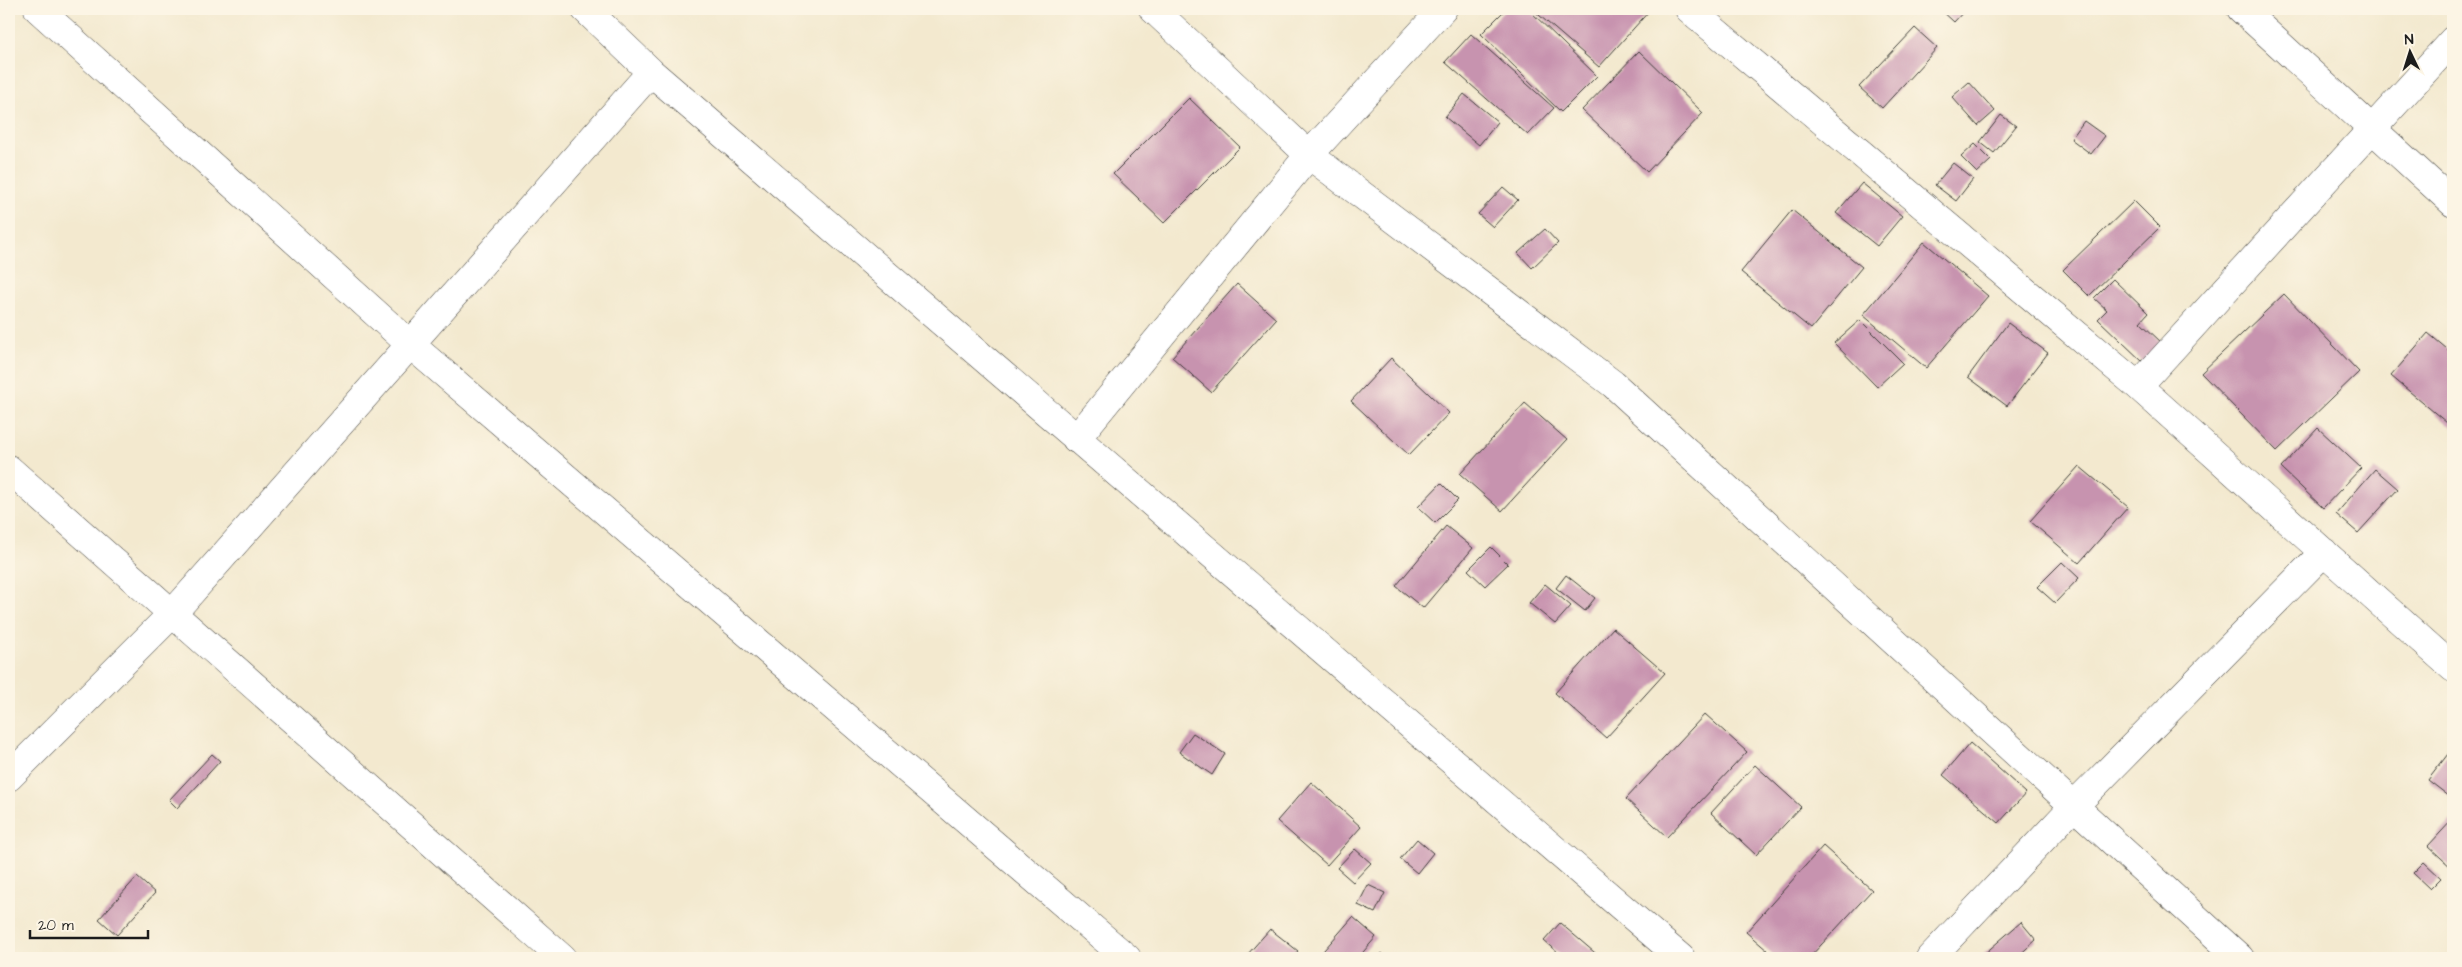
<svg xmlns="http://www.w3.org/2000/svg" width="2462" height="967" font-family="'Architects Daughter',sans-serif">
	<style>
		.building { fill: #c793af }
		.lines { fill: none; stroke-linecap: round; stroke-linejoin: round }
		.minor-casing { stroke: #3c3b37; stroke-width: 29 }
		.minor { stroke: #fff; stroke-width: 28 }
	</style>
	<rect width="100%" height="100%" fill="#fcf5e5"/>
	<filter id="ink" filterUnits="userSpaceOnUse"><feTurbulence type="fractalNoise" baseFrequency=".02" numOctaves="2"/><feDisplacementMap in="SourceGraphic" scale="10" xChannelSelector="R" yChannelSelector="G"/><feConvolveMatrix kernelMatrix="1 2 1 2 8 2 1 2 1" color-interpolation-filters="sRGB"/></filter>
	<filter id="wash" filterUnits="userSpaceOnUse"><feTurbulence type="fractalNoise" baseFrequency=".0096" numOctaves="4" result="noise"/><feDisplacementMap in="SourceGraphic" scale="20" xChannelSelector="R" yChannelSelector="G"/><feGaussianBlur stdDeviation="1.12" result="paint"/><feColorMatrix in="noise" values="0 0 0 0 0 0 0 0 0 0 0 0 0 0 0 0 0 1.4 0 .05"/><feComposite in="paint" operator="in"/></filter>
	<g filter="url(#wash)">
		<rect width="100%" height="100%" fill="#f3e9cf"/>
		<g id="blocks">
			<path class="building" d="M 1506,9 L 1528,9 L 1597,76 L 1561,112 L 1481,34 Z
				M 1532,9 L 1651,9 L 1599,67 Z
				M 1940,9 L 1966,9 L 1954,22 Z
				M 1915,28 L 1937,48 L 1882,108 L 1859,87 Z
				M 1471,34 L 1554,108 L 1528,135 L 1445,62 Z
				M 1639,51 L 1703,113 L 1647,172 L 1582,110 Z
				M 1969,82 L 1995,111 L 1978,126 L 1952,97 Z
				M 1464,94 L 1498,122 L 1479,145 L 1445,117 Z
				M 1189,98 L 1240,147 L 1164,223 L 1113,174 Z
				M 2001,115 L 2016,126 L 1994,153 L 1980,142 Z
				M 2084,121 L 2105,136 L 2091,154 L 2071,139 Z
				M 1975,144 L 1991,160 L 1977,173 L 1961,157 Z
				M 1953,163 L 1973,179 L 1956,201 L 1935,185 Z
				M 1862,183 L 1902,216 L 1877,246 L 1836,213 Z
				M 1503,187 L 1518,200 L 1493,227 L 1478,214 Z
				M 2134,201 L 2160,227 L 2089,296 L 2063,270 Z
				M 1792,210 L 1862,267 L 1811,329 L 1741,272 Z
				M 1545,229 L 1558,243 L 1532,268 L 1518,253 Z
				M 1924,242 L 1988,296 L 1926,368 L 1863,315 Z
				M 2113,279 L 2148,313 L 2140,322 L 2163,344 L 2144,363 L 2098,319 L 2107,310 L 2094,298 Z
				M 1237,284 L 1276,319 L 1211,392 L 1172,357 Z
				M 2284,294 L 2359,372 L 2277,451 L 2201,373 Z
				M 1860,320 L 1903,363 L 1877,387 L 1834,343 Z
				M 2008,323 L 2048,353 L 2007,406 L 1968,377 Z
				M 2428,333 L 2453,354 L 2453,428 L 2391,376 Z
				M 1391,358 L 1449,413 L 1409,455 L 1351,401 Z
				M 1525,403 L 1567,440 L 1502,511 L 1460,474 Z
				M 2318,428 L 2361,468 L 2323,508 L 2281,468 Z
				M 2079,466 L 2128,507 L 2079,563 L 2030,521 Z
				M 2375,469 L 2398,489 L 2358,533 L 2336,514 Z
				M 1441,483 L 1458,500 L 1435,523 L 1418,507 Z
				M 1446,526 L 1473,548 L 1423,608 L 1396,586 Z
				M 1491,547 L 1508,564 L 1485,586 L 1468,570 Z
				M 2062,562 L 2079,578 L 2055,603 L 2037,587 Z
				M 1566,575 L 1595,598 L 1585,611 L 1556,588 Z
				M 1545,584 L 1571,606 L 1555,624 L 1529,603 Z
				M 1613,628 L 1665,673 L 1606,738 L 1555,693 Z
				M 1705,714 L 1747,752 L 1667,837 L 1626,799 Z
				M 1193,733 L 1225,754 L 1212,775 L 1179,752 Z
				M 1970,743 L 2026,793 L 1999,823 L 1943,775 Z
				M 212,754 L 220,761 L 177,808 L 169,800 Z
				M 2448,754 L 2453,757 L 2453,793 L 2450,797 L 2428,780 Z
				M 1755,765 L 1801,807 L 1756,855 L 1711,813 Z
				M 1311,782 L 1361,827 L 1327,865 L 1277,821 Z
				M 2453,819 L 2453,869 L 2428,846 Z
				M 1417,839 L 1433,853 L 1417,873 L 1400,859 Z
				M 1823,846 L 1872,890 L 1809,958 L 1776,958 L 1746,932 Z
				M 1355,849 L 1371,863 L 1353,882 L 1337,868 Z
				M 2424,862 L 2441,878 L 2430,889 L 2413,873 Z
				M 137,877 L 155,893 L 117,935 L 99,919 Z
				M 1368,885 L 1385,893 L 1375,913 L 1358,905 Z
				M 1353,917 L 1376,937 L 1358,958 L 1317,958 Z
				M 2021,922 L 2036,940 L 2016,958 L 1986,958 L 1983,955 Z
				M 1560,923 L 1601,958 L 1564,958 L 1544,941 Z
				M 1270,929 L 1298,951 L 1292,958 L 1251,958 L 1247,955 Z
				M 1382,953 L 1387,958 L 1378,958 Z"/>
		</g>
	</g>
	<g filter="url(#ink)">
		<use href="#blocks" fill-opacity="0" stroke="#3c3b37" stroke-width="1"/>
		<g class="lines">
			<defs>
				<path id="minor" d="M 38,9 L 411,345 L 1127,958
					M 585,9 L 651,72 L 1681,958
					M 1153,9 L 1309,155 L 1613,384 L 2240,958
					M 1689,9 L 2138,386 L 2453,668
					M 2241,9 L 2453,203
					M 2138,386 L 2453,40
					M 1076,439 L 1309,155 L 1443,9
					M 9,469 L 562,958
					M 9,777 L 172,614 L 651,72
					M 1930,958 L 2074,806 L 2324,552"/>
			</defs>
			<use href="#minor" class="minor-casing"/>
			<use href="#minor" class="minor"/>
		</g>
	</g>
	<rect width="2462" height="967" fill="none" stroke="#fcf5e5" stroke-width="30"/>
	<g transform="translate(2410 52) rotate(356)" stroke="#fcf5e5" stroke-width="4" paint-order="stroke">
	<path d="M0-4L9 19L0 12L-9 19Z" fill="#1c1c1c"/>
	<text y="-8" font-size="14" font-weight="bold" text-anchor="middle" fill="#1c1c1c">N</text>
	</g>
	<path d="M30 930v8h118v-8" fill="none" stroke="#1c1c1c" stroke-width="2.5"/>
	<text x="38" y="930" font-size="15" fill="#1c1c1c" stroke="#fcf5e5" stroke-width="4" paint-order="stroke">20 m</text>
</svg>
